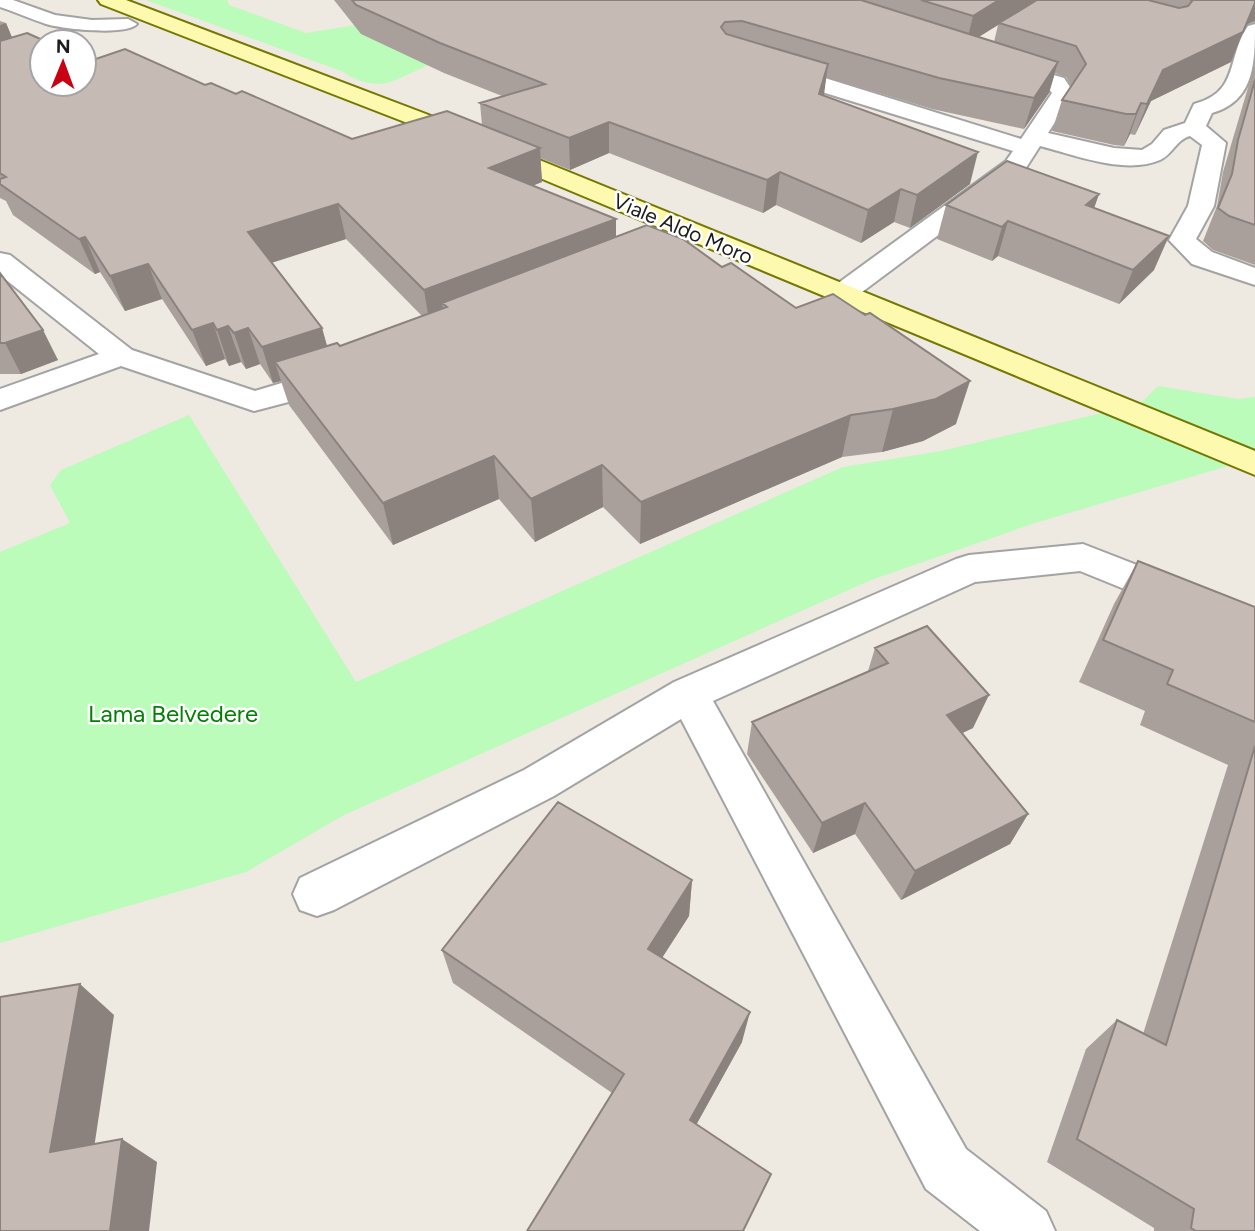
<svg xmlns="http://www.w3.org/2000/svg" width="1255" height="1231" font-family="Figtree,sans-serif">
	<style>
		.park { fill: #bbfcba }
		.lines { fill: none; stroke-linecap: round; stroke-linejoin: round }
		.lane-casing { stroke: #a3a3a3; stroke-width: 4 }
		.street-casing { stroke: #a3a3a3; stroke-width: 4 }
		.secondary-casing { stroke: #747700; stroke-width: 4 }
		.lane { fill: #fff; fill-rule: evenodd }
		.street { fill: #fff; fill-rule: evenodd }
		.secondary { fill: #fdfab0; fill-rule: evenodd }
		.wall { fill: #aaa09b; fill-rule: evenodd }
		.shaded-wall { fill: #8b827e }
		.building { fill: #c6bab4; stroke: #8b827e; stroke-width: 2 }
		.labels { text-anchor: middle; stroke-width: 5; stroke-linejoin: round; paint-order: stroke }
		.far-street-label { font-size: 21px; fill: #1c1c1c; stroke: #fff }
		.park-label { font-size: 24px; fill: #058005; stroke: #fff }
	</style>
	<rect width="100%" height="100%" fill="#eee9e1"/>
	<path class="park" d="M 146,0 L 227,0 L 229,5 L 306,33 L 368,23 L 479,39 C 449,53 420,71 390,82 C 375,87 355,81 344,72 Z
		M 1158,386 L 1238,399 L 1255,397 L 1255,458 L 1035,523 L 871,580 L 344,815 L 246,872 L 0,943 L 0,552 L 70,523 L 50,485 L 61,470 L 189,415 L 356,682 L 843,467 L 941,451 L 1140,404 Z"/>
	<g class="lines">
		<defs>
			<path id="lane" d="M 0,0 L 13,0 L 55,15 L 92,20 L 128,19 L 137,24 C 126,36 63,29 46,24 C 31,19 15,12 0,7 Z"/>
			<path id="street" d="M 1255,24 C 1255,62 1255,101 1212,113 L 1206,126 L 1226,143 L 1214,206 L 1196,239 L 1212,252 L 1255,268 L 1255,285 L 1192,264 L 1169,240 L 1188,206 L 1202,145 L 1190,136 C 1176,140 1173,154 1160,160 C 1125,175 1075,155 1040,146 L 1024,171 L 850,301 L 840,304 L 830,301 L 826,295 L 830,289 L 1006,161 L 1013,151 L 767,75 L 764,70 L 767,65 L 783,65 L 1021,139 L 1052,93 L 1048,88 L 994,71 L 991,66 L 994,61 L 1002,60 L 1064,78 L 1074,93 L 1048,133 L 1114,148 L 1142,150 L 1152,144 L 1164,130 L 1185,123 L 1194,104 C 1240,92 1226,58 1248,26 Z
				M 0,253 L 10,255 L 132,350 L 255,391 L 335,367 L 346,370 L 351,377 L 346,384 L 319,394 L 254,411 L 121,366 L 0,410 L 0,389 L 99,354 L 0,275 Z
				M 1083,544 L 1255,611 L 1255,642 L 1080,571 L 975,582 L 713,701 L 966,1149 L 1046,1211 L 1055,1231 L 980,1231 L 926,1189 L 681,719 L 554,796 L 334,910 L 317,916 L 300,910 L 293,894 L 300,878 L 524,770 L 674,682 L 956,559 L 969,555 Z"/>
			<path id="secondary" d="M 98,0 L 126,0 L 426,114 L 1255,451 L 1255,475 L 410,124 L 101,4 Z"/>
		</defs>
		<use href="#lane" class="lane-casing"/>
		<use href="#street" class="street-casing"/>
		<use href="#secondary" class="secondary-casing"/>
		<use href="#lane" class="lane"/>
		<use href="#street" class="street"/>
		<use href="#secondary" class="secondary"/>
	</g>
	<path class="wall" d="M 334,0 L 1255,0 L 1255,22 L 1246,24 L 1231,62 L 1151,101 L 1135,135 L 1130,134 L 1124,146 L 1114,145 L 1052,131 L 1062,100 L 1071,86 L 1066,77 L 1055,73 L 1049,93 L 1024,129 L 932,109 L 826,77 L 823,96 L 970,184 L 910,228 L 894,222 L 861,243 L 776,205 L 763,213 L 609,153 L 570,170 L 540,158 L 542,182 L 533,185 L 616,236 L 722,267 L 956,424 L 923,441 L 882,452 L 842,457 L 640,544 L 603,507 L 535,542 L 499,499 L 393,545 L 289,405 L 281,381 L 273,383 L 260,364 L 246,369 L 241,362 L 229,366 L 225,359 L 206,366 L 162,299 L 125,311 L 100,272 L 95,274 L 13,215 L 6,201 L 0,198 L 0,21 L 6,23 L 12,38 L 90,61 L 205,85 L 236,94 L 352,139 L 482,125 L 480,103 L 502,96 L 444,73 L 361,34 ZM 998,25 L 994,42 L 978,37 ZM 346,239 L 422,316 L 340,346 L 327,346 L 322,328 L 272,262 Z
		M 1255,64 L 1255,265 L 1213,250 L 1203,241 L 1217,206 L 1223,172 Z
		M 1099,194 L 1094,208 L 1154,270 L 1119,304 L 998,256 L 992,261 L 937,239 L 946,205 Z
		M 0,273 L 58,360 L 21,374 L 0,374 Z
		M 1138,561 L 1255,607 L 1255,1231 L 1154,1231 L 1154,1228 L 1047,1162 L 1086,1049 L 1117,1020 L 1143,1034 L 1228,765 L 1140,725 L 1145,711 L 1079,682 L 1114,604 Z
		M 875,648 L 973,728 L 962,733 L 1028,814 L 1010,844 L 901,900 L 855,834 L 813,853 L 747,754 L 752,722 L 868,671 Z
		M 692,880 L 689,916 L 662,958 L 742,1042 L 696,1125 L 612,1093 L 453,983 L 442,950 Z"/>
	<path class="shaded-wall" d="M 999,0 L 1038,0 L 966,45 L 973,16 Z
		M 1255,3 L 1255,20 L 1254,21 L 1246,25 Z
		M 6,23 L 19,54 L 0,61 L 0,25 Z
		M 1243,32 L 1231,62 L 1151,101 L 1135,135 L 1147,104 L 1163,70 Z
		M 1058,62 L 1049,93 L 1024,129 L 1034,98 Z
		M 828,64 L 824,95 L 815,125 L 819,94 Z
		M 1141,103 L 1130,134 L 1124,146 L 1136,114 Z
		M 609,122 L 609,153 L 570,170 L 569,138 Z
		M 540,148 L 542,182 L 493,202 L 489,168 Z
		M 978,152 L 970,184 L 910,228 L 917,195 Z
		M 780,172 L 776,205 L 763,213 L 767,180 Z
		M 901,189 L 894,222 L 861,243 L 868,210 Z
		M 1099,194 L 1087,228 L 1086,205 Z
		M 338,204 L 346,239 L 259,267 L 248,232 Z
		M 616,219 L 616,254 L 447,307 L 442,303 L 445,320 L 430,326 L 424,290 Z
		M 1008,221 L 998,256 L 992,261 L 1002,227 Z
		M 1169,236 L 1154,270 L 1119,304 L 1133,270 Z
		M 85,237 L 100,272 L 95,274 L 79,239 Z
		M 148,264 L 162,299 L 125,311 L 110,276 Z
		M 213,323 L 225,359 L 206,366 L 192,330 Z
		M 228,326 L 241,362 L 229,366 L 217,330 Z
		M 248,328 L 260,364 L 246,369 L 234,333 Z
		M 322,328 L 332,364 L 275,362 L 281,381 L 273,383 L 262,347 Z
		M 43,330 L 58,360 L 21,374 L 5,343 Z
		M 970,381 L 956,424 L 923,441 L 882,452 L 893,409 Z
		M 851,415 L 842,457 L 640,544 L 641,502 Z
		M 494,456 L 499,499 L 393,545 L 383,503 Z
		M 602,465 L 603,507 L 535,542 L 531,499 Z
		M 989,695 L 973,728 L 933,747 L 947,715 Z
		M 865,803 L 855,834 L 813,853 L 822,823 Z
		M 1028,814 L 1010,844 L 901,900 L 915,871 Z
		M 692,880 L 689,916 L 647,981 L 648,949 Z
		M 80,984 L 114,1015 L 90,1175 L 50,1152 Z
		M 750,1012 L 742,1042 L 685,1145 L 690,1120 Z
		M 122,1139 L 157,1162 L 149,1231 L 110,1231 Z"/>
	<path class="building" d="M 352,0 L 861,0 L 1058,62 L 1034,98 L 939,78 L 742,21 L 725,22 L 721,27 L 726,34 L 828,64 L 819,94 L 978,152 L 917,195 L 901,189 L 868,210 L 780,172 L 767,180 L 609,122 L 569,138 L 480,103 L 545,84 L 440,43 L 356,5 Z
		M 921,0 L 999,0 L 973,16 Z
		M 1037,0 L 1148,0 L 1179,8 L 1188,6 L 1192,1 L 1191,0 L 1255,0 L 1255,3 L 1243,32 L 1163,70 L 1147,104 L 1141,103 L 1136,114 L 1126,114 L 1062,100 L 1086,64 L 1076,46 L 999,23 Z
		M 27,33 L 47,42 L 42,42 L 42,84 L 84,84 L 84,59 L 90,61 L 125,49 L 205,85 L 211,83 L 236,94 L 242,91 L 352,139 L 447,111 L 540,148 L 489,168 L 616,219 L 424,290 L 338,204 L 248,232 L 322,328 L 262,347 L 248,328 L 234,333 L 228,326 L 217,330 L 213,323 L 192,330 L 148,264 L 110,276 L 85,237 L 79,239 L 0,184 L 0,179 L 6,177 L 0,173 L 0,41 Z
		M 1255,80 L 1255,225 L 1229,216 L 1218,208 L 1232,174 L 1238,140 Z
		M 1007,161 L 1099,194 L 1086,205 L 1169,236 L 1133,270 L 1008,221 L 1002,227 L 946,205 Z
		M 647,225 L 683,239 L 722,267 L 731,263 L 796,308 L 833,294 L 865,315 L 870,313 L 970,381 L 936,399 L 893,409 L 851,415 L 641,502 L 602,465 L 531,499 L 494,456 L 383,503 L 275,362 L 337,343 L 340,346 L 447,307 L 442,303 Z
		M 0,273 L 43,330 L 5,343 L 0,343 Z
		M 1138,561 L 1255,607 L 1255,722 L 1167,684 L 1173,670 L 1103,640 Z
		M 927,626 L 989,695 L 947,715 L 1028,814 L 915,871 L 865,803 L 822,823 L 752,722 L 888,663 L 875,648 Z
		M 1255,746 L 1255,1231 L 1196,1231 L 1191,1228 L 1194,1209 L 1077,1139 L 1117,1020 L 1166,1045 Z
		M 558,802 L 692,880 L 648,949 L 750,1012 L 690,1120 L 771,1174 L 743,1231 L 527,1231 L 624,1074 L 442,950 Z
		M 80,984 L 50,1152 L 122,1139 L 110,1231 L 0,1231 L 0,997 Z"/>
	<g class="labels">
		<g class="far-street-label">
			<text transform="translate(683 229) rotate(23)" y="7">Viale Aldo Moro</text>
		</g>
		<g class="park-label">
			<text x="173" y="722">Lama Belvedere</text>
		</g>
	</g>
	<g transform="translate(63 63) rotate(1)"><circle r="33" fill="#ffffff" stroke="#a4a4a4" stroke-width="2"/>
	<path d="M0-5L12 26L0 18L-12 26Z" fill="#c90012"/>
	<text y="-10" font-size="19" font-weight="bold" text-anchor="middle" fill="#1c1c1c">N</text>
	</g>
</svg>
